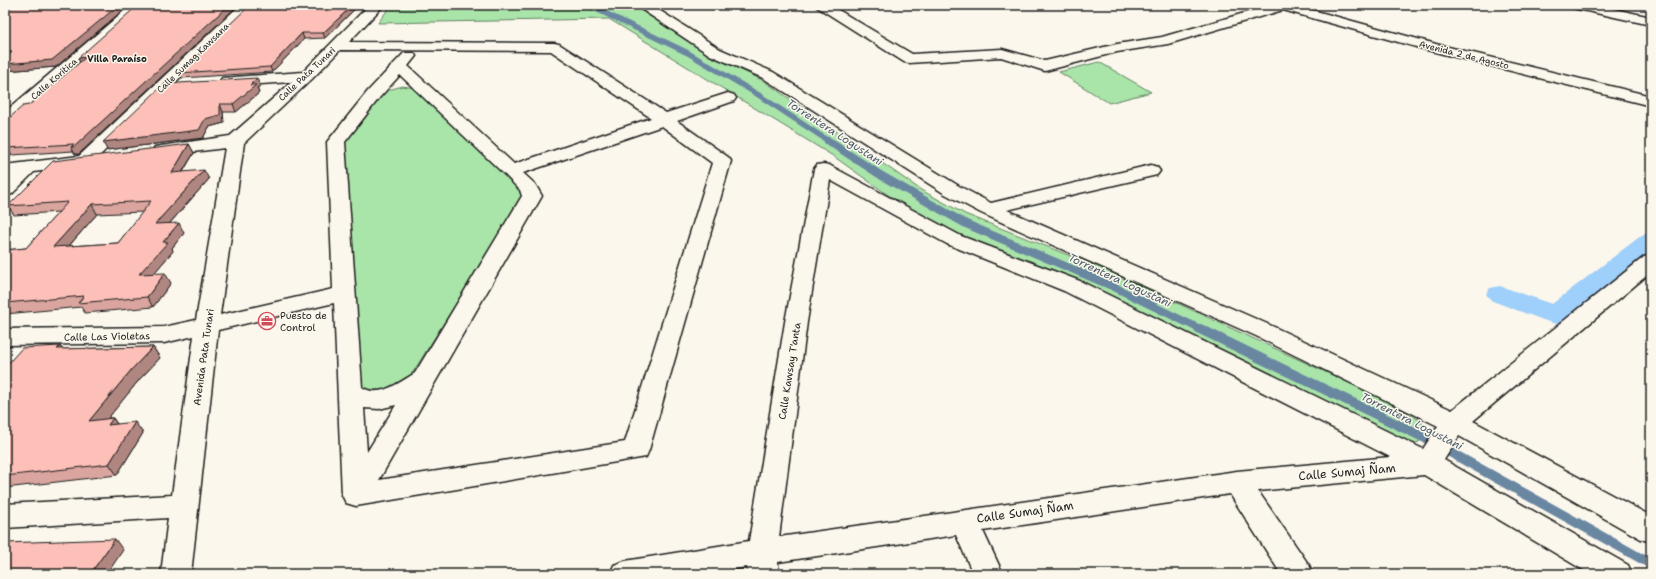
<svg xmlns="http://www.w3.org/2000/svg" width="1656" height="579" font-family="'Shantell Sans',sans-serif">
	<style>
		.green { fill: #a9e4a9; stroke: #628062 }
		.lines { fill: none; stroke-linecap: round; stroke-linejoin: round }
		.stream-far2 { stroke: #6b87a2; stroke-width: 5.5 }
		.stream-far1 { stroke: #6b87a2; stroke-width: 8 }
		.stream { stroke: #6b87a2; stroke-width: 10 }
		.canal { fill: #9fcffb; fill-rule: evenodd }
		.street-casing { stroke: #1c1c1c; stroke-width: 3 }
		.street { fill: #fbf7ec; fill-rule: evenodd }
		.wall { fill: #d9a59e; stroke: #1c1c1c; fill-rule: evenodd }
		.shaded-wall { fill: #b08681; stroke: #1c1c1c }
		.building { fill: #fcc0b8; stroke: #1c1c1c; fill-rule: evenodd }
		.labels { text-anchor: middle; stroke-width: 3; stroke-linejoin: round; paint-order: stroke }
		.far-street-label { font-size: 9px; fill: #1c1c1c; stroke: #fbf7ec }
		.far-neighbourhood-label { font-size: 9px; font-weight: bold; fill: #1c1c1c; stroke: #fbf7ec }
		.poi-label { font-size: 10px; fill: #1c1c1c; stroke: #fbf7ec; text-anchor: start }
		.street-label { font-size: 10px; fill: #1c1c1c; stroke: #fbf7ec }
		.water-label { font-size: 11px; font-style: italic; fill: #4a5b6a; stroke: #fbf7ec }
		.near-street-label { font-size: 12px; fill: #1c1c1c; stroke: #fbf7ec }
	</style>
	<rect width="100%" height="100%" fill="#fbf7ec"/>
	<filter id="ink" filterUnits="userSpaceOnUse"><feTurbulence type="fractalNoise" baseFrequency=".025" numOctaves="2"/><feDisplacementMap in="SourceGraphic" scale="8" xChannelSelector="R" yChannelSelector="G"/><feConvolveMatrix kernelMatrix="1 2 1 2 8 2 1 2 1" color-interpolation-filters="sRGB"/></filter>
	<g filter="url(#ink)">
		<path class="green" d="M 391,5 L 633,5 L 706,53 L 764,81 L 921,190 L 965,214 L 1106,270 L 1375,395 L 1420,420 L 1427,431 L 1419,442 L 1406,445 L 1077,282 L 950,231 L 891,197 L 833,156 L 609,19 L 378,23 Z
			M 1099,62 L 1151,92 L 1109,103 L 1059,72 Z
			M 402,86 L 416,88 L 522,191 L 523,197 L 405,385 L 378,395 L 361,387 L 344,142 L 382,92 Z"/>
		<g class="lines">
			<path class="stream-far2" d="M 588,5 L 688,53 L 757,94 L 830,142"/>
			<path class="stream-far1" d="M 828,141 L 882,176 L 966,224 L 1112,286 L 1202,330"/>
			<path class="stream" d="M 1200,329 L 1423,437 L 1651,564"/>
			<path class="canal" d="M 1651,232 L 1651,253 L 1566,321 L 1556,324 L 1546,321 L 1490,300 L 1486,294 L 1490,288 L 1500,286 L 1552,304 L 1642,235 Z"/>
			<defs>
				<path id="street" d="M 131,5 L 146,5 L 11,125 L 5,126 L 5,112 Z
					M 240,5 L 255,5 L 91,164 L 34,172 L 12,194 L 5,196 L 5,180 L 10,175 L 5,175 L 5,165 L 79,156 Z
					M 369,5 L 384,5 L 349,42 L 554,43 L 559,44 L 666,113 L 728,93 L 734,95 L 736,98 L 734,101 L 677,121 L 728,157 L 731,161 L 649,450 L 646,457 L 356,506 L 346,503 L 342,495 L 334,303 L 218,330 L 191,574 L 161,574 L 168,518 L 5,528 L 5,504 L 172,495 L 194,336 L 164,343 L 5,345 L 5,329 L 164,327 L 196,320 L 225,148 L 161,156 L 155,155 L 152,151 L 155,147 L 161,146 L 230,136 L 292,82 L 228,86 L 222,84 L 220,81 L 222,78 L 303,72 ZM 340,50 L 551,51 L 651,118 L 514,164 L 408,66 L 416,56 L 414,53 L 404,53 L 368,91 L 327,142 L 333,289 L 220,315 L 244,143 L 312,79 ZM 400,75 L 505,175 L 520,190 L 522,196 L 415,373 C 400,382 379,399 362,387 L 345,142 L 380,97 ZM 662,126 L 712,163 L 625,442 L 379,480 L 542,196 L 535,184 L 523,173 ZM 396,405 L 367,452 L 364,408 L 379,409 Z
					M 635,5 L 651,5 L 720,49 L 773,72 L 959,186 L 991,203 L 1151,165 L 1157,167 L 1160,171 L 1157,175 L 1007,210 L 1272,326 L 1452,410 L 1644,257 L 1651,255 L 1651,272 L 1473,421 L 1651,516 L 1651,542 L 1641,539 L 1459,436 L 1444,460 L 1628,565 L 1632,574 L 1590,574 L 1424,475 L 1258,491 L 1309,565 L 1313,574 L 1281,574 L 1230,494 L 983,531 L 1003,574 L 973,574 L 956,535 L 778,562 L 778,574 L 748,574 L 747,567 L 705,574 L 610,574 L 614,565 L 625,561 L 749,541 L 785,322 L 814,169 L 817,165 L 823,164 L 829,165 L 961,236 L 1080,281 L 1423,449 L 1438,426 L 1256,336 L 981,213 L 945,194 L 763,78 L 710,55 ZM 830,180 L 947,244 L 1064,291 L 1390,457 L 1237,471 L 779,537 L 807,322 Z
					M 814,5 L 830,5 L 912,54 L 1002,49 L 1045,61 L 1117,44 L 1162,37 L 1272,5 L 1294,5 L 1436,44 L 1651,96 L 1651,106 L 1427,50 L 1283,10 L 1168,44 L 1117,52 L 1045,71 L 1001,57 L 909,63 L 904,62 Z
					M 1571,5 L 1596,5 L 1651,17 L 1651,25 L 1573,8 Z"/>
			</defs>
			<use href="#street" class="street-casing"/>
			<use href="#street" class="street"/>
		</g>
		<path class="wall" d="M 5,5 L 129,5 L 56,67 L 5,71 Z
			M 359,5 L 325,38 L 304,39 L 272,72 L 182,78 L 179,73 Z
			M 235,8 L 79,154 L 75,154 L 73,151 L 12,155 L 6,161 L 5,161 L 5,120 L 8,119 L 29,105 L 80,62 L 78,58 Z
			M 260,86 L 257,88 L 259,93 L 236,112 L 223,112 L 224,123 L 209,127 L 203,138 L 107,150 Z
			M 189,144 L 194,153 L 183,172 L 209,179 L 170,223 L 184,233 L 172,248 L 173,251 L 154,273 L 171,283 L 153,307 L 85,313 L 81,307 L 5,314 L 5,250 L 26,248 L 59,212 L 14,215 L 8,206 ZM 143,212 L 118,243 L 69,246 L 97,214 Z
			M 60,346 L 63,349 L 153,347 L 160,358 L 139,380 L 108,418 L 113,418 L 117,424 L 143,433 L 117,475 L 5,488 L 5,367 Z"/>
		<path class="shaded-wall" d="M 119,5 L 129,5 L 56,67 L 5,71 L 5,64 Z
			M 224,5 L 233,5 L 235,8 L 79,154 L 75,154 L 71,147 Z
			M 353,5 L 359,5 L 325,38 L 323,33 Z
			M 302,33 L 304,39 L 272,72 L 270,67 Z
			M 86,57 L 81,65 L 78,58 Z
			M 257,78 L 260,86 L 257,88 L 259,93 L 236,112 L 233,104 Z
			M 220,104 L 223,112 L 224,123 L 209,127 L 203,138 L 107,150 L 103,142 L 205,119 Z
			M 189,144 L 194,153 L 176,182 L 172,173 Z
			M 7,148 L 12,155 L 6,161 L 5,161 L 5,150 Z
			M 204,170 L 209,179 L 160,234 L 155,224 Z
			M 92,204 L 97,214 L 59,257 L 53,247 Z
			M 179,223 L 184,233 L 172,248 L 173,251 L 145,284 L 139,274 L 163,242 Z
			M 165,273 L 171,283 L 153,307 L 147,297 Z
			M 60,346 L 68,357 L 57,349 Z
			M 153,347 L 160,358 L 139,380 L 97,432 L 89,421 L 132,369 Z
			M 113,418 L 120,429 L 108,425 Z
			M 135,422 L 143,433 L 117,475 L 109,464 Z
			M 115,539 L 123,550 L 107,574 L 90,574 Z"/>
		<path class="building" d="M 5,5 L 119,5 L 52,60 L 5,64 L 5,59 L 12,52 L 5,52 Z
			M 138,5 L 229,5 L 75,146 L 71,147 L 74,144 L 7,148 L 5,150 L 5,120 L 8,119 L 23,106 L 29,105 L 86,57 L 78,58 Z
			M 250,5 L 353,5 L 323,33 L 302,33 L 270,67 L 179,73 Z
			M 257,78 L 250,85 L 256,85 L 233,104 L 220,104 L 220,115 L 205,119 L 199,130 L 103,142 L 164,84 Z
			M 189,144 L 172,173 L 204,170 L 155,224 L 179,223 L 163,242 L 168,242 L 139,274 L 165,273 L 147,297 L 78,303 L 84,296 L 5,303 L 5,250 L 26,248 L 68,202 L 8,206 L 53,161 ZM 151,201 L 118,243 L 53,247 L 92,204 Z
			M 60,346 L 57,349 L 153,347 L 132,369 L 89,421 L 113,418 L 108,425 L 135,422 L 109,464 L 5,476 L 5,367 L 22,348 Z
			M 115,539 L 90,574 L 34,574 L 35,573 L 24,574 L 5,574 L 5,543 Z"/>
	</g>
	<defs>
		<symbol id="office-ring" viewBox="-11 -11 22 22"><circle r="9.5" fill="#fbf7ec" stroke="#d1495b" stroke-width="1.5"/><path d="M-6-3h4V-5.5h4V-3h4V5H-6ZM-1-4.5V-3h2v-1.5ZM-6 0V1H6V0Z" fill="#d1495b"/></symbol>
	</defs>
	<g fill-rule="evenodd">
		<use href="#office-ring" x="257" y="311" width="20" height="20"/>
	</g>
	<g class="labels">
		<g class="far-street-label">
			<text transform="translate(1464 55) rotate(14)" y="3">Avenida 2 de Agosto</text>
			<text transform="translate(193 58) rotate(-44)" y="3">Calle Sumag Kawsana</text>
			<text transform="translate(307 74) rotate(-43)" y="3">Calle Pata Tunari</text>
			<text transform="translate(54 79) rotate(-41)" y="3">Calle Koritica</text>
		</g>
		<g class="far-neighbourhood-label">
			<text x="117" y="62">Villa Paraíso</text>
		</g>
		<g class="poi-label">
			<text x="280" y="319">Puesto de<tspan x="280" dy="12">Control</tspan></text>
		</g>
		<g class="street-label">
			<text transform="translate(107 336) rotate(-1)" y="4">Calle Las Violetas</text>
			<text transform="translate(203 357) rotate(-82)" y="4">Avenida Pata Tunari</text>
			<text transform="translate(789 371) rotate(-81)" y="4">Calle Kawsay T'anta</text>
		</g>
		<g class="water-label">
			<text transform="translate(835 132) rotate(33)" y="4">Torrentera Logustani</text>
			<text transform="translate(1120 280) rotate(25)" y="4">Torrentera Logustani</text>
			<text transform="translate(1412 421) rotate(27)" y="4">Torrentera Logustani</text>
		</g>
		<g class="near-street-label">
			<text transform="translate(1347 472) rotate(-5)" y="4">Calle Sumaj Ñam</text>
			<text transform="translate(1025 512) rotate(-8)" y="4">Calle Sumaj Ñam</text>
		</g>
	</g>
	<rect width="1656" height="579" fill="none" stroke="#fbf7ec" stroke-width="20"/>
	<rect x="10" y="10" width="1636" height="559" fill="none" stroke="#1c1c1c" stroke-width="1.5" filter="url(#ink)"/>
</svg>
